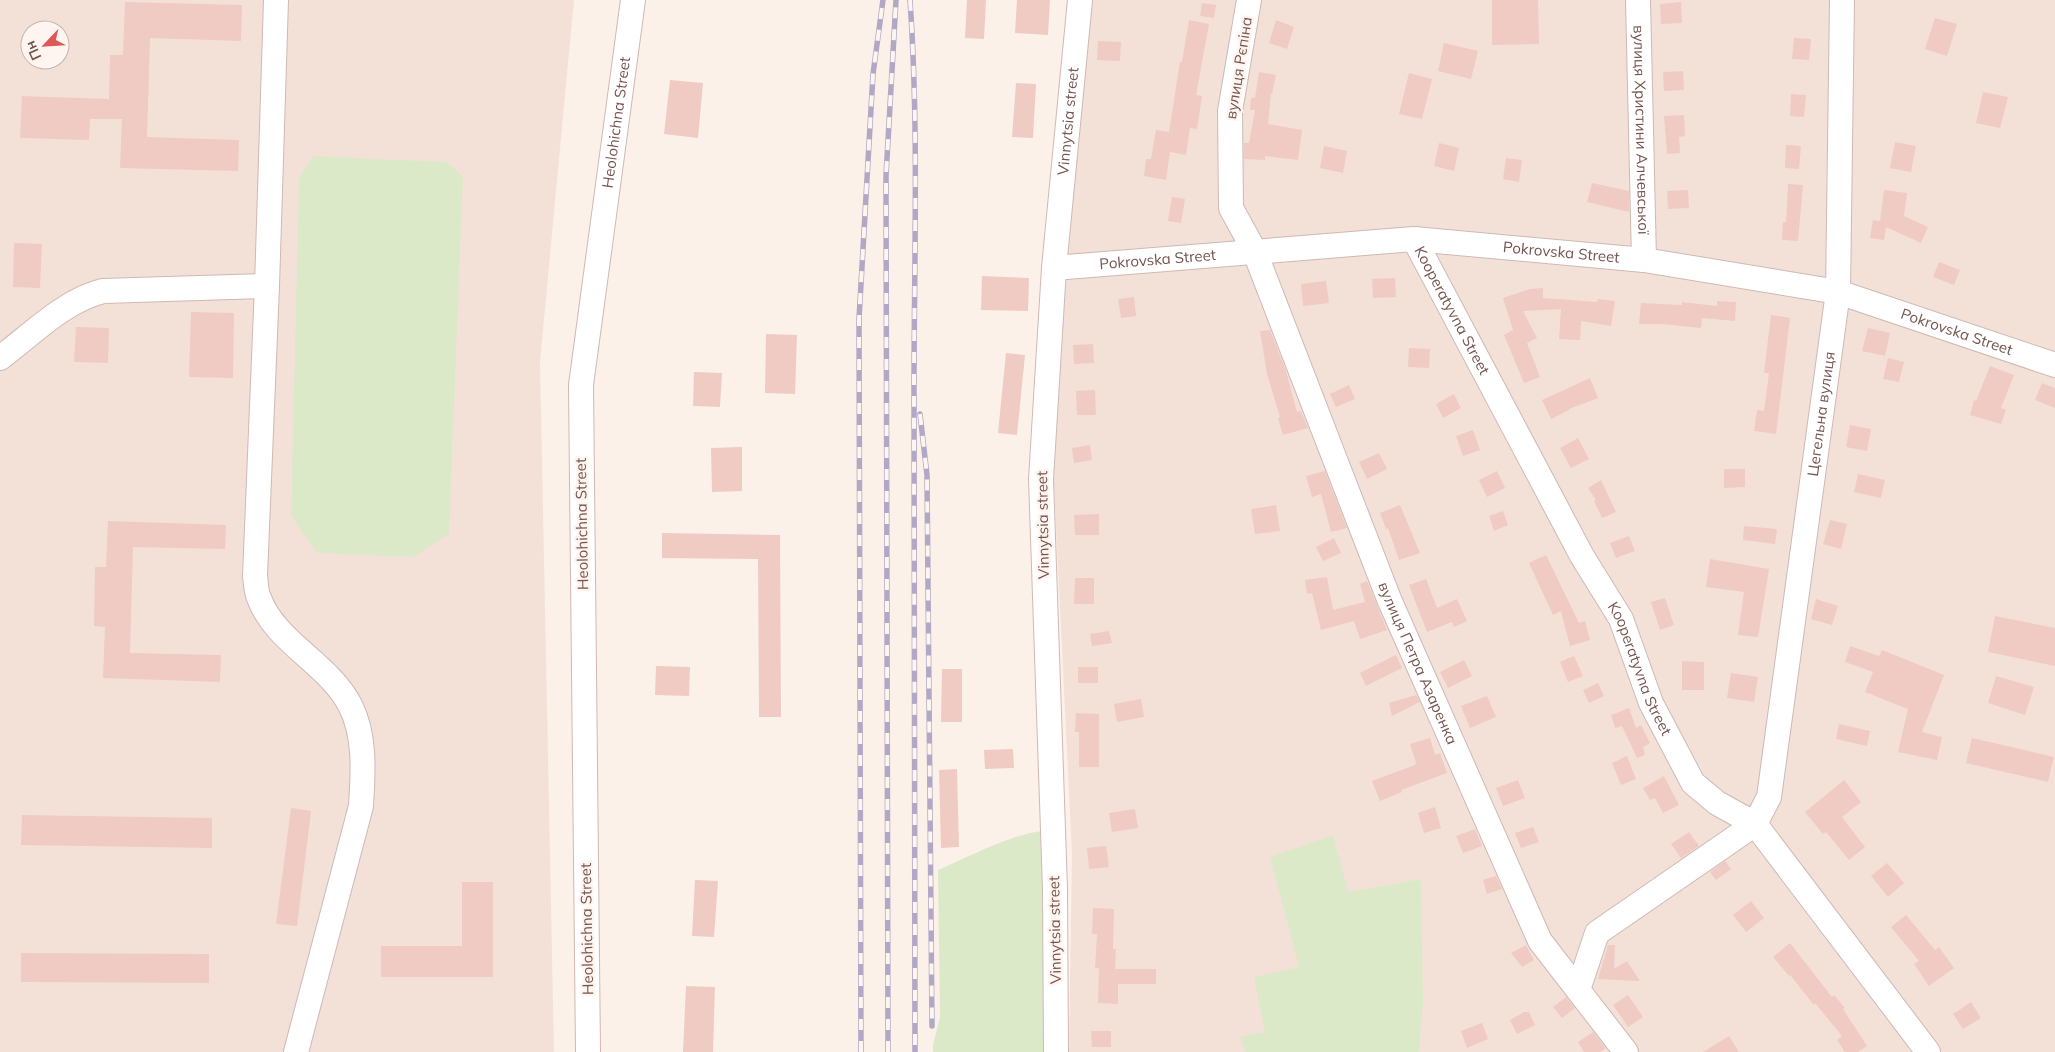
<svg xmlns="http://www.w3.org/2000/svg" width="2055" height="1052" font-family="Mulish,sans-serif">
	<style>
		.residential { fill: #f3e1d8; fill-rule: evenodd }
		.green { fill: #dce9c8 }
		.building { fill: #efcbc3 }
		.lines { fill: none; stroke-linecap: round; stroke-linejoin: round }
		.minor-casing { stroke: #cfb9b2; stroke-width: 26 }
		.minor { stroke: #fff; stroke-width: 24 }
		.rail-casing { stroke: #b1a8c5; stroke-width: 5.5 }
		.rail { stroke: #fef5f0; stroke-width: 4; stroke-dasharray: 11; stroke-linecap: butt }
		.labels { text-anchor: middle; stroke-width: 5; stroke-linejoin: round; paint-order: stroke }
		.street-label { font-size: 15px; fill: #75534e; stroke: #fef5f0 }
	</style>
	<rect width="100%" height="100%" fill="#fbf1e9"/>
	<path class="residential" d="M 0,0 L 574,0 L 540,362 L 554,1052 L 0,1052 ZM 30,30 L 60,30 L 60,60 L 30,60 Z
		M 1092,0 L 2055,0 L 2055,1052 L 1069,1052 L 1072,854 L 1053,464 L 1061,315 Z"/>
	<path class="green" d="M 313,156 L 446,162 L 463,176 L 449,534 L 413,557 L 317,553 L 291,516 L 299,178 Z
		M 1045,831 L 1047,1052 L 933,1052 L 933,1045 L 940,1017 L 938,870 C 967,858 1015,832 1045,831 Z
		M 1333,835 L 1348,892 L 1421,879 L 1423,1003 L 1419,1052 L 1245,1052 L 1240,1037 L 1265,1032 L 1254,977 L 1299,967 L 1270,857 Z"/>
	<path class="building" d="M 967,0 L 986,0 L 984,39 L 965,38 Z
		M 1017,0 L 1050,0 L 1048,35 L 1015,33 Z
		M 1492,0 L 1538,0 L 1539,44 L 1492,45 Z
		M 125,2 L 242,5 L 241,41 L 150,38 L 147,137 L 239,140 L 238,171 L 120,168 L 122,119 L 90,119 L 89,140 L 20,138 L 22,96 L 109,99 L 110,55 L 123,55 Z
		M 1681,2 L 1682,23 L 1661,24 L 1660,4 Z
		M 1202,3 L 1216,5 L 1214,18 L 1200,16 Z
		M 1935,18 L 1957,24 L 1947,56 L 1925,49 Z
		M 1189,20 L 1209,24 L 1196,95 L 1202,96 L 1197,129 L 1190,128 L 1186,155 L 1170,152 L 1166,180 L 1144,176 L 1146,159 L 1151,159 L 1156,130 L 1169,132 L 1180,62 L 1182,62 Z
		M 1276,20 L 1294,27 L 1287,49 L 1269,43 Z
		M 1794,38 L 1811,39 L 1809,60 L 1792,59 Z
		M 1098,41 L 1121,42 L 1120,61 L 1097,60 Z
		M 1444,43 L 1478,51 L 1471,79 L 1438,71 Z
		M 1683,71 L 1684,90 L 1664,91 L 1663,72 Z
		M 1259,72 L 1276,75 L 1272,94 L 1271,93 L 1268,124 L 1302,130 L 1298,160 L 1265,156 L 1265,160 L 1244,159 L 1244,143 L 1249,143 L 1255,110 L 1250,110 L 1251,98 L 1255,98 Z
		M 1409,73 L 1432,79 L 1422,119 L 1399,114 Z
		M 670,80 L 703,83 L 698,138 L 664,134 Z
		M 1016,83 L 1036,84 L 1033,138 L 1012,137 Z
		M 1983,92 L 2008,97 L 2000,128 L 1976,123 Z
		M 1791,94 L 1806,95 L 1804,117 L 1790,116 Z
		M 1684,115 L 1685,136 L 1679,137 L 1680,153 L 1667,154 L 1664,116 Z
		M 1895,142 L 1916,146 L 1911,172 L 1890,168 Z
		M 1439,143 L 1459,148 L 1454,171 L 1434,166 Z
		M 1786,145 L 1801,146 L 1799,169 L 1785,168 Z
		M 1324,146 L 1347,151 L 1343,173 L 1320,168 Z
		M 1506,158 L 1522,160 L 1519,182 L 1503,179 Z
		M 1592,183 L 1629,191 L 1629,212 L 1587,202 Z
		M 1788,184 L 1803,185 L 1798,241 L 1782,240 L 1783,222 L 1786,222 Z
		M 1688,190 L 1689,208 L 1668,209 L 1667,191 Z
		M 1884,190 L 1907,193 L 1904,216 L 1928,227 L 1921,243 L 1886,227 L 1884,240 L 1870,238 L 1873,220 L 1880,221 Z
		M 1172,197 L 1185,199 L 1181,223 L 1168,221 Z
		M 14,243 L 42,244 L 40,288 L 13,287 Z
		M 1939,262 L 1960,270 L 1954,285 L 1933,277 Z
		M 982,276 L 1029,278 L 1028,311 L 981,310 Z
		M 1395,278 L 1396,297 L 1373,298 L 1372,279 Z
		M 1326,281 L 1329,303 L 1303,306 L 1301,284 Z
		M 1543,288 L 1543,298 L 1597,302 L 1598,299 L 1615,301 L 1611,326 L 1581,321 L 1580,340 L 1559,339 L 1561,309 L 1523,311 L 1537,338 L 1527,343 L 1540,377 L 1524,383 L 1504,335 L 1513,330 L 1503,298 L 1530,289 Z
		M 1134,297 L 1136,316 L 1121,318 L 1118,299 Z
		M 1717,301 L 1736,302 L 1735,321 L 1702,318 L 1701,328 L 1662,324 L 1639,324 L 1641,303 L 1682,305 L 1682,302 L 1717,306 Z
		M 191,312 L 234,313 L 233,378 L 189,377 Z
		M 1771,315 L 1790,318 L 1776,434 L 1754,431 L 1757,410 L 1764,411 L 1769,373 L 1764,373 Z
		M 76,327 L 109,328 L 108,363 L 74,362 Z
		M 1868,328 L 1890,333 L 1885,356 L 1862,351 Z
		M 1270,330 L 1286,371 L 1297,412 L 1301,411 L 1308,428 L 1283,435 L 1278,418 L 1280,417 L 1267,374 L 1260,331 Z
		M 766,334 L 797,335 L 795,394 L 765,393 Z
		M 1093,344 L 1094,363 L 1074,364 L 1073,345 Z
		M 1409,348 L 1430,349 L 1429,368 L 1408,367 Z
		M 1006,353 L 1025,355 L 1017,435 L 998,433 Z
		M 1888,358 L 1904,362 L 1899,382 L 1883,379 Z
		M 1990,366 L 2014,375 L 2001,408 L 2006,410 L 2001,424 L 1970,415 L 1974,400 L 1976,401 Z
		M 694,372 L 722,373 L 720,407 L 693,406 Z
		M 1590,378 L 1598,398 L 1569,409 L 1569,410 L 1551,419 L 1542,400 Z
		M 2042,383 L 2055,388 L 2055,408 L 2035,400 Z
		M 1349,385 L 1355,399 L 1336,407 L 1330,394 Z
		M 1095,390 L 1096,415 L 1077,415 L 1076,391 Z
		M 1454,394 L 1461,408 L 1443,418 L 1436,404 Z
		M 1850,425 L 1871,429 L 1867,451 L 1846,447 Z
		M 1473,430 L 1480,450 L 1463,456 L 1456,436 Z
		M 1578,438 L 1589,459 L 1571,468 L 1560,448 Z
		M 1090,445 L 1092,460 L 1074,463 L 1072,448 Z
		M 742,447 L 742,491 L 712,492 L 711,448 Z
		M 1379,453 L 1387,469 L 1367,479 L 1359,462 Z
		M 1724,469 L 1745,469 L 1745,487 L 1724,488 Z
		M 1325,471 L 1347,528 L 1331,532 L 1321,494 L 1312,497 L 1306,476 Z
		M 1497,471 L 1505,488 L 1487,497 L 1479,480 Z
		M 1858,474 L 1885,480 L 1881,498 L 1854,492 Z
		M 1601,480 L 1616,512 L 1602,518 L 1594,501 L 1596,500 L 1588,488 Z
		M 1276,505 L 1280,531 L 1255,534 L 1251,509 Z
		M 1400,505 L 1420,553 L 1399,560 L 1388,528 L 1386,529 L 1380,513 Z
		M 1503,511 L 1508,525 L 1494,531 L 1489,516 Z
		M 1099,514 L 1099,535 L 1075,535 L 1074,515 Z
		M 1830,520 L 1847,524 L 1841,549 L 1823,544 Z
		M 108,521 L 226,525 L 225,549 L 133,547 L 130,653 L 221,655 L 220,682 L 103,678 L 105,627 L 94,626 L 95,567 L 106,567 Z
		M 1744,526 L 1777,529 L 1775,544 L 1743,540 Z
		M 662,533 L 780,535 L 781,717 L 759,717 L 758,559 L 662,558 Z
		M 1629,536 L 1635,551 L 1616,558 L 1610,543 Z
		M 1334,538 L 1341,553 L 1323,561 L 1316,547 Z
		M 1546,555 L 1579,623 L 1585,621 L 1590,640 L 1570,646 L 1561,611 L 1553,615 L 1529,563 Z
		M 1710,559 L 1769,569 L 1758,637 L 1738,635 L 1744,592 L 1706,587 Z
		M 1327,577 L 1333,610 L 1365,602 L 1360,584 L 1367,581 L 1387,630 L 1360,639 L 1354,621 L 1321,630 L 1312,593 L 1307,594 L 1305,580 Z
		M 1075,578 L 1094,578 L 1094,604 L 1074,604 Z
		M 1426,579 L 1437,608 L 1457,599 L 1467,621 L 1454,627 L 1452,622 L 1427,632 L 1409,585 Z
		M 1665,598 L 1674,625 L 1660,630 L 1651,602 Z
		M 1816,599 L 1838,606 L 1832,625 L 1811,619 Z
		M 1995,616 L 2055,628 L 2055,666 L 1988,652 Z
		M 1109,631 L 1112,643 L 1092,646 L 1090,634 Z
		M 1850,646 L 1879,656 L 1882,650 L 1944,675 L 1922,732 L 1942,737 L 1937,760 L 1898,752 L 1908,709 L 1865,692 L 1873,672 L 1845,662 Z
		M 1396,655 L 1402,668 L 1366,686 L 1360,673 Z
		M 1574,656 L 1583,676 L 1568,682 L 1560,662 Z
		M 1464,660 L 1472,676 L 1448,688 L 1440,672 Z
		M 1682,661 L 1704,662 L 1704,690 L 1682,690 Z
		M 656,666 L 690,667 L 689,696 L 655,695 Z
		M 1078,667 L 1098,667 L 1098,683 L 1078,683 Z
		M 942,669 L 962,669 L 962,722 L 941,722 Z
		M 1731,673 L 1758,677 L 1754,702 L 1727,698 Z
		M 1996,676 L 2034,687 L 2025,715 L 1988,703 Z
		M 1598,683 L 1604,696 L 1589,703 L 1583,690 Z
		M 1416,695 L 1420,702 L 1392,716 L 1389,703 Z
		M 1487,696 L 1496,717 L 1470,728 L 1461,706 Z
		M 1141,699 L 1144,717 L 1117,722 L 1114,704 Z
		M 1629,708 L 1636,728 L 1641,725 L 1650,743 L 1643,747 L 1645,755 L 1637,758 L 1622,726 L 1615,728 L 1611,715 Z
		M 1076,713 L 1099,714 L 1099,767 L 1079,767 L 1079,732 L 1075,732 Z
		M 1839,724 L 1870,731 L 1867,746 L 1836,739 Z
		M 1430,738 L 1435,755 L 1440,753 L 1447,773 L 1401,790 L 1402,792 L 1380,801 L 1372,781 L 1415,765 L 1416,763 L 1410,744 Z
		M 1972,738 L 2054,757 L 2048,782 L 1966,763 Z
		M 1013,749 L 1014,768 L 985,769 L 984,750 Z
		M 1627,756 L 1636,779 L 1621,785 L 1612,763 Z
		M 957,769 L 959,847 L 941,848 L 939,770 Z
		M 1664,776 L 1679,805 L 1663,813 L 1655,798 L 1650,800 L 1643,788 Z
		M 1518,780 L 1525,798 L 1503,806 L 1496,788 Z
		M 1844,780 L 1861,802 L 1842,817 L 1865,847 L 1849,860 L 1826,832 L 1823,834 L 1805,812 Z
		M 1435,807 L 1441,828 L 1424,833 L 1418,813 Z
		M 291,808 L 311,811 L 297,926 L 276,924 Z
		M 1135,809 L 1138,828 L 1112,832 L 1109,813 Z
		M 22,815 L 212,818 L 212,848 L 21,845 Z
		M 1533,827 L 1539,842 L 1521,848 L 1515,833 Z
		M 1475,829 L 1482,846 L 1463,853 L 1456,836 Z
		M 1689,832 L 1699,846 L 1681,858 L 1671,844 Z
		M 1106,846 L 1109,867 L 1089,869 L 1087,848 Z
		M 1725,861 L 1731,869 L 1716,880 L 1710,872 Z
		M 1887,863 L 1904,883 L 1888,897 L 1871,876 Z
		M 1496,876 L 1502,889 L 1487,894 L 1483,880 Z
		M 695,880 L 718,881 L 714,937 L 692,936 Z
		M 462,882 L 493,882 L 493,977 L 381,977 L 381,946 L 462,946 Z
		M 1751,901 L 1764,918 L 1746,932 L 1733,915 Z
		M 1093,908 L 1114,909 L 1113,949 L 1116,949 L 1115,969 L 1156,969 L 1156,984 L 1118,984 L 1118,1004 L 1098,1003 L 1099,968 L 1095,968 L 1097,934 L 1092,934 Z
		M 1906,915 L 1935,950 L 1939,947 L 1954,968 L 1929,986 L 1914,964 L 1919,961 L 1891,927 Z
		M 1790,943 L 1832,997 L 1834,995 L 1845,1008 L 1843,1009 L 1867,1046 L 1858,1052 L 1845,1052 L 1837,1040 L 1842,1036 L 1815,1003 L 1814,1005 L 1790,975 L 1789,976 L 1773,957 Z
		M 1526,945 L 1534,960 L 1522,967 L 1511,953 Z
		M 1608,945 L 1615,945 L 1614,969 L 1627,961 L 1640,981 L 1598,979 Z
		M 21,953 L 209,954 L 209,983 L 21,982 Z
		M 686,986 L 715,987 L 713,1052 L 683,1052 Z
		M 1628,995 L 1643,1017 L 1628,1027 L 1613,1005 Z
		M 1566,997 L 1575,1008 L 1562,1018 L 1553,1007 Z
		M 1971,1002 L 1981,1018 L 1963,1029 L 1953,1014 Z
		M 1524,1012 L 1529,1012 L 1535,1025 L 1517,1034 L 1510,1020 Z
		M 1482,1023 L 1488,1039 L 1467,1048 L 1461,1031 Z
		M 1091,1031 L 1111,1031 L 1111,1047 L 1092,1047 Z
		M 1593,1032 L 1606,1048 L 1600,1052 L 1584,1052 L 1578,1042 Z
		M 1729,1036 L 1739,1052 L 1703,1052 Z"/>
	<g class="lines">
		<defs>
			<g id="minor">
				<path d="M 276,0 L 267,286 L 255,576 C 256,583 256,592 259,598 C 275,642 329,664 350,705 C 366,736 363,773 361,806 L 296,1052"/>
				<path id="s1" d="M 1249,0 L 1230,111 L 1231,208 L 1254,250 L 1389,599 L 1540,941 L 1626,1052"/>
				<path id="s2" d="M 1638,0 L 1644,260"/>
				<path id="s3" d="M 1414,239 L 1582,556 L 1621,619 L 1651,703 L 1693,783 L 1717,803 L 1755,824 L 1928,1052"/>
				<path id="s4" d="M 1054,268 L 1414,239 L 1644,260 L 1838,292 L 2055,365"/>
				<path d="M 0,358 C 31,335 65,300 103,291 L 267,286"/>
				<path id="s5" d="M 1578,990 L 1597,933 L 1755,824 L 1769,797 L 1838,292 L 1842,0"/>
				<path id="s6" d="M 588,1052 L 581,385 L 633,0"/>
				<path id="s7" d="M 1056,1052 L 1055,889 L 1041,479 L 1054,268 L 1080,0"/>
			</g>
		</defs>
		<use href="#minor" class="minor-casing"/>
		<use href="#minor" class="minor"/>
		<defs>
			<path id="rail" d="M 910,0 C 919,130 914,261 914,391 C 914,611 915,832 915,1052
				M 920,414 L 927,475 L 932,1026
				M 861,1052 L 859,319 L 873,74 L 883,0
				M 888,1052 L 886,176 L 896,0"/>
		</defs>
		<use href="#rail" class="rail-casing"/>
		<use href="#rail" class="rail"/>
	</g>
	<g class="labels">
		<g class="street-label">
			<text transform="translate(1239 68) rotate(-81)" y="5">вулиця Рєпіна</text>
			<text dy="5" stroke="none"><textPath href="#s7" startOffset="932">Vinnytsia street</textPath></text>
			<text dy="5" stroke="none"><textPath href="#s6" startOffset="932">Heolohichna Street</textPath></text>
			<text dy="5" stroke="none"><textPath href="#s2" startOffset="130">вулиця Христини Алчевської</textPath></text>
			<text dy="5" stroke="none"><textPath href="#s4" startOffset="509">Pokrovska Street</textPath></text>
			<text dy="5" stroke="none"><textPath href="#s4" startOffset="104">Pokrovska Street</textPath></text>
			<text dy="5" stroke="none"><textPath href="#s3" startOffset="81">Kooperatyvna Street</textPath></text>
			<text dy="5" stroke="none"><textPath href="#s4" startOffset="914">Pokrovska Street</textPath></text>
			<text dy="5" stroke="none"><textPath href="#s5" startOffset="669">Цегельна вулиця</textPath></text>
			<text transform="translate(582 524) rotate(-91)" y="5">Heolohichna Street</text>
			<text transform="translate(1043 525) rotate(-91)" y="5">Vinnytsia street</text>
			<text dy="5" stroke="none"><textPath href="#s1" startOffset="702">вулиця Петра Азаренка</textPath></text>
			<text dy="5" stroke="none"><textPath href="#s3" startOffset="486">Kooperatyvna Street</textPath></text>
			<text transform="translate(587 929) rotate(-91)" y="5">Heolohichna Street</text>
			<text transform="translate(1055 930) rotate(-91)" y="5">Vinnytsia street</text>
		</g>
	</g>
	<g transform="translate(45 45) rotate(245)"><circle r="24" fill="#fef5f0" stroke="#c7b4af"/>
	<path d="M0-4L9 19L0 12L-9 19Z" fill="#dd5857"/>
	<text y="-8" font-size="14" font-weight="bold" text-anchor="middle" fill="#75534e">Пн</text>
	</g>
</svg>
